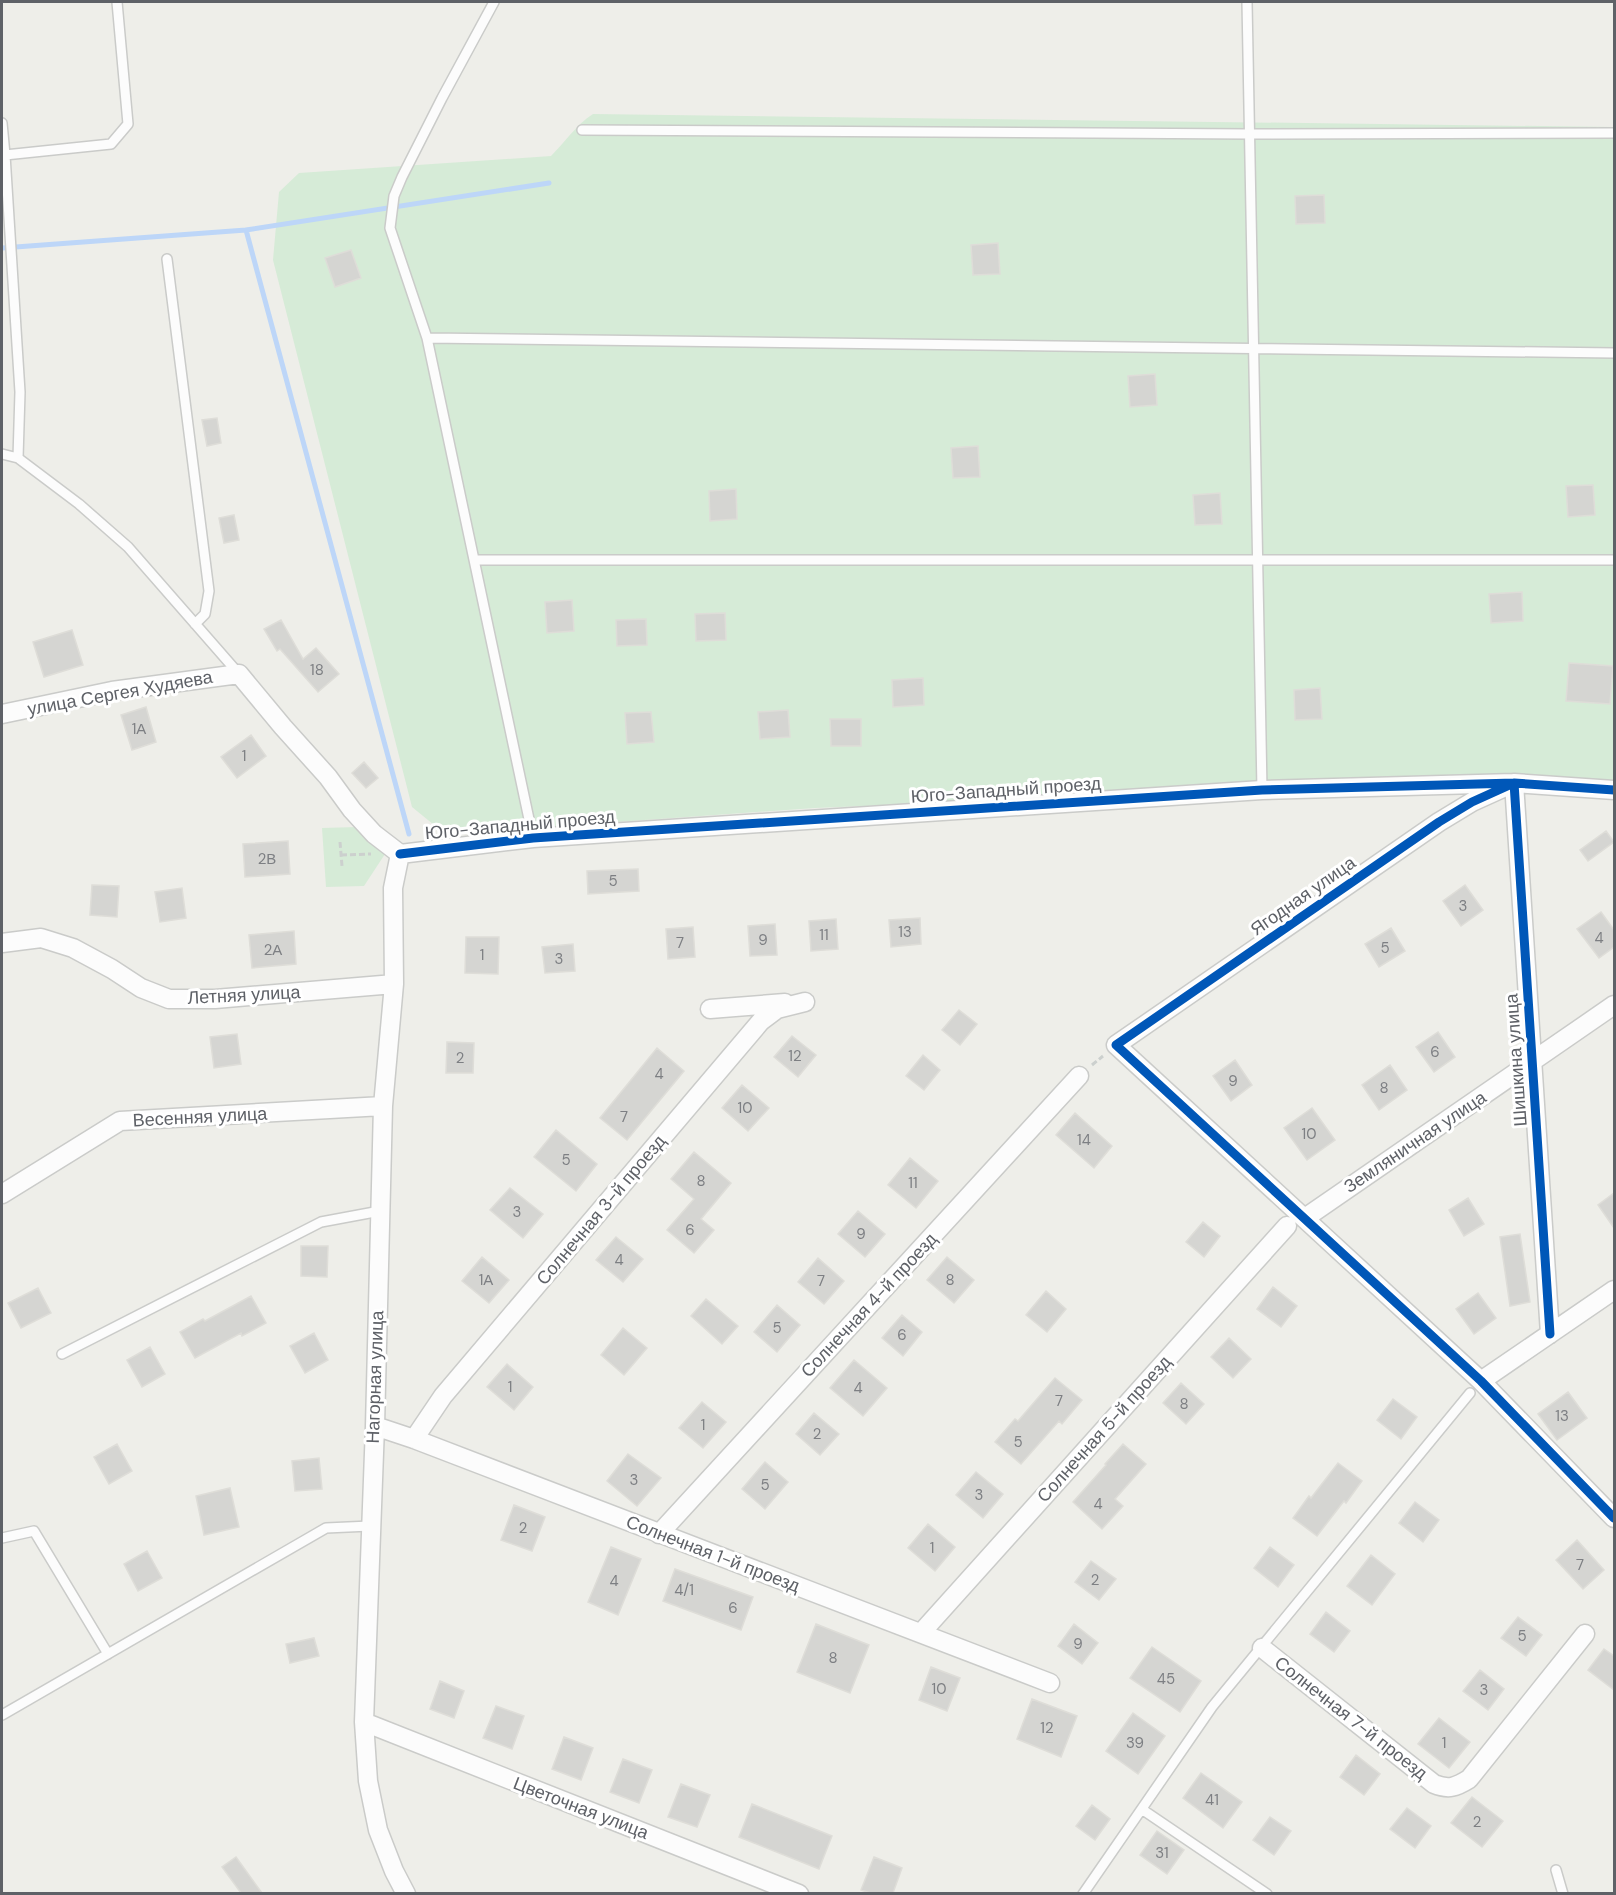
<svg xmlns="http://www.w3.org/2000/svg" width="1616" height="1895" font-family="'DM Sans',sans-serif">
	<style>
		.green { fill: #d6ebd7 }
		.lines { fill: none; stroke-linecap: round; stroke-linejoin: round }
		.stream { stroke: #bdd6f8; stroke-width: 5 }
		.building { fill: #d5d5d2; stroke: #deddd8; stroke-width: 1.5 }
		.lane-casing { stroke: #cacbc9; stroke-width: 12 }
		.street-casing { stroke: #cacbc9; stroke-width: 21 }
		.path { stroke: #ccd0ce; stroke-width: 3; stroke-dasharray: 6 3; stroke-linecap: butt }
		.lane { stroke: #fcfcfc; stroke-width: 9 }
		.street { stroke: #fcfcfc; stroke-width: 18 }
		.cycleway-casing { stroke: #fff; stroke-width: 13 }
		.cycleway { stroke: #0057b8; stroke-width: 9 }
		.labels { text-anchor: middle; stroke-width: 6; stroke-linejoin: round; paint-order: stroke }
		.number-label { font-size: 15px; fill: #7d7f83 }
		.street-label { font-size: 18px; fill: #5e6167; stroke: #fff }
	</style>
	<rect width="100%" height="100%" fill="#eeeee9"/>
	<path class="green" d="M 593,114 L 1614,127 L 1614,785 L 1512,780 L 815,808 L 462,833 L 439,829 L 412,807 L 273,260 L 279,192 L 299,173 L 551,156 C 566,141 576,125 593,114 Z
		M 357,827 L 385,854 L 364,886 L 326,887 L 322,828 Z"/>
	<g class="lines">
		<path class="stream" d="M 246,230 L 409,834
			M 2,248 L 246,230 L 549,183"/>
	</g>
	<path class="building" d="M 1324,195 L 1325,223 L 1296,224 L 1295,196 Z
		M 998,243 L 1000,274 L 973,275 L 971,245 Z
		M 351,250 L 361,278 L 335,287 L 325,258 Z
		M 1155,374 L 1157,405 L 1130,407 L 1128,376 Z
		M 217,418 L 221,443 L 207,446 L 202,420 Z
		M 978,446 L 980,477 L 953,478 L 951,448 Z
		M 1593,485 L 1595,515 L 1568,517 L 1566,486 Z
		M 736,489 L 737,519 L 710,521 L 709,491 Z
		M 1220,493 L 1222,524 L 1195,525 L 1193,495 Z
		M 234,515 L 239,540 L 224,543 L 219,518 Z
		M 1522,592 L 1523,621 L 1491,623 L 1489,594 Z
		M 572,600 L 574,631 L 547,633 L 545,602 Z
		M 725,613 L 726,640 L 696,641 L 695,614 Z
		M 646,619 L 647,645 L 617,646 L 616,620 Z
		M 281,620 L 303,659 L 316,648 L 339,674 L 318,692 L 280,649 L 277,651 L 264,629 Z
		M 72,630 L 83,665 L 44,677 L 33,642 Z
		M 1569,663 L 1613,666 L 1610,704 L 1566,701 Z
		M 923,678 L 924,705 L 893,707 L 892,680 Z
		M 1320,688 L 1322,719 L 1295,720 L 1294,690 Z
		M 146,707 L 156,742 L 132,750 L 121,715 Z
		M 788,710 L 790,737 L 760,739 L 758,712 Z
		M 651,712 L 654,742 L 627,744 L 625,713 Z
		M 830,719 L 861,719 L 861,746 L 831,746 Z
		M 251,735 L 266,756 L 237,778 L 221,757 Z
		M 364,762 L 378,778 L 366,788 L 352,773 Z
		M 1606,831 L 1614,842 L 1588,861 L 1580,850 Z
		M 288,841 L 290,874 L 245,877 L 243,844 Z
		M 638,869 L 639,891 L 588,894 L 587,871 Z
		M 92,885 L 119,886 L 117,917 L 90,915 Z
		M 1465,885 L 1483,910 L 1461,926 L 1443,901 Z
		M 182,888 L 186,918 L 160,922 L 155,892 Z
		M 1601,912 L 1614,930 L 1614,947 L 1599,958 L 1577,929 Z
		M 920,918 L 921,944 L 891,947 L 889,920 Z
		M 836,919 L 838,949 L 811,951 L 809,921 Z
		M 775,924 L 777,955 L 750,956 L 748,926 Z
		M 693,927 L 695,957 L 668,959 L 666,929 Z
		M 1391,928 L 1405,951 L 1379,967 L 1365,944 Z
		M 294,931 L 296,964 L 252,968 L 249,935 Z
		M 466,937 L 499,937 L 498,974 L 465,973 Z
		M 573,944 L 575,971 L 545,973 L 542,947 Z
		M 959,1010 L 977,1024 L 960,1045 L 942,1030 Z
		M 1438,1032 L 1455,1057 L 1434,1072 L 1416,1047 Z
		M 237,1034 L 241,1064 L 214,1068 L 210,1037 Z
		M 792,1036 L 816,1055 L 798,1077 L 774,1057 Z
		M 447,1042 L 474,1043 L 473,1073 L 446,1073 Z
		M 657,1048 L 684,1071 L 627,1140 L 600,1118 Z
		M 923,1055 L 940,1070 L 924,1090 L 906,1076 Z
		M 1235,1060 L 1252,1085 L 1231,1101 L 1213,1076 Z
		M 1390,1065 L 1407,1090 L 1379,1110 L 1362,1085 Z
		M 742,1085 L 769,1108 L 748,1131 L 722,1108 Z
		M 1312,1108 L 1335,1140 L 1307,1160 L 1284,1128 Z
		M 1075,1113 L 1112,1146 L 1094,1168 L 1056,1135 Z
		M 556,1130 L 597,1164 L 576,1191 L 534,1157 Z
		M 694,1152 L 731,1183 L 701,1219 L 714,1230 L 694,1253 L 667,1230 L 694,1199 L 671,1179 Z
		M 910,1158 L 938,1181 L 916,1208 L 888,1185 Z
		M 510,1188 L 543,1214 L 523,1238 L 490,1210 Z
		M 1614,1193 L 1614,1228 L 1598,1205 Z
		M 1468,1198 L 1484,1224 L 1464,1236 L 1449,1210 Z
		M 858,1211 L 885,1234 L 865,1257 L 838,1234 Z
		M 1203,1222 L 1220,1236 L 1204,1257 L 1186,1242 Z
		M 1520,1234 L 1530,1302 L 1510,1306 L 1500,1237 Z
		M 616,1237 L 643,1259 L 623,1282 L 596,1260 Z
		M 301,1246 L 328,1246 L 327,1277 L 301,1276 Z
		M 482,1257 L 509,1280 L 489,1303 L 462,1281 Z
		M 947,1257 L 974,1280 L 954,1303 L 927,1280 Z
		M 818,1258 L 844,1281 L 824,1304 L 798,1282 Z
		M 1273,1287 L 1297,1306 L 1281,1327 L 1257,1309 Z
		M 38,1288 L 51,1313 L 21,1328 L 8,1303 Z
		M 1046,1291 L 1066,1309 L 1047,1332 L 1026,1315 Z
		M 1478,1293 L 1496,1318 L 1474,1334 L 1456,1309 Z
		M 251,1296 L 266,1323 L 242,1336 L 241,1333 L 195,1358 L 180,1332 L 203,1319 L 205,1321 Z
		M 706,1299 L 738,1326 L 722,1344 L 691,1316 Z
		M 777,1305 L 800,1325 L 777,1352 L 754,1332 Z
		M 902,1315 L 922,1332 L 903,1356 L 882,1338 Z
		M 623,1328 L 647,1348 L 624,1375 L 601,1355 Z
		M 314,1333 L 328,1360 L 305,1373 L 290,1346 Z
		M 1229,1338 L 1251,1359 L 1233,1378 L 1211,1357 Z
		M 150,1347 L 165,1374 L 142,1387 L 127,1360 Z
		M 854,1360 L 887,1388 L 863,1416 L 830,1388 Z
		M 507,1364 L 533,1387 L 514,1410 L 487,1387 Z
		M 1055,1378 L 1082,1400 L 1062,1424 L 1059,1421 L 1021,1464 L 995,1442 L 1015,1419 L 1018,1421 Z
		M 1181,1383 L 1204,1404 L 1186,1424 L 1163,1403 Z
		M 1568,1392 L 1587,1418 L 1557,1440 L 1538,1414 Z
		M 1393,1399 L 1417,1417 L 1401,1439 L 1377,1420 Z
		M 702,1402 L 726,1422 L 703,1448 L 679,1428 Z
		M 814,1413 L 839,1434 L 820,1455 L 796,1434 Z
		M 117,1444 L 132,1471 L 109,1484 L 94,1457 Z
		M 1123,1444 L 1146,1464 L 1115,1499 L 1123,1506 L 1102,1529 L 1073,1502 L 1106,1465 L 1105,1464 Z
		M 628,1454 L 661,1478 L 637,1506 L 607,1481 Z
		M 319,1458 L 322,1489 L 295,1491 L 292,1461 Z
		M 765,1462 L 788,1482 L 765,1509 L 742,1489 Z
		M 1338,1463 L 1362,1481 L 1346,1503 L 1344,1501 L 1317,1536 L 1293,1518 L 1309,1496 L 1311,1498 Z
		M 976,1472 L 1003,1494 L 983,1518 L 956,1495 Z
		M 230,1488 L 239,1527 L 204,1535 L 196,1496 Z
		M 1415,1502 L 1439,1520 L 1423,1542 L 1399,1523 Z
		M 514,1505 L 545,1517 L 532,1551 L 501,1540 Z
		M 928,1524 L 955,1547 L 935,1571 L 908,1548 Z
		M 1577,1540 L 1604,1570 L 1583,1589 L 1556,1560 Z
		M 611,1547 L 641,1559 L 618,1615 L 588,1602 Z
		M 1270,1547 L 1294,1565 L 1278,1587 L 1254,1568 Z
		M 147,1551 L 162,1578 L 138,1591 L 124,1564 Z
		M 1371,1555 L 1395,1574 L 1372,1605 L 1347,1586 Z
		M 1091,1561 L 1116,1579 L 1099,1600 L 1075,1582 Z
		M 675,1569 L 753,1597 L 741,1630 L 663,1601 Z
		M 1326,1612 L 1350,1631 L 1334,1652 L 1310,1634 Z
		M 1518,1617 L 1542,1635 L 1526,1656 L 1501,1638 Z
		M 816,1624 L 869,1645 L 850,1693 L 797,1672 Z
		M 1074,1624 L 1098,1643 L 1082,1664 L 1058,1646 Z
		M 314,1638 L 319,1656 L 290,1663 L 286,1644 Z
		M 1152,1647 L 1201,1681 L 1180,1712 L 1130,1678 Z
		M 1604,1649 L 1614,1656 L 1614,1690 L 1588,1670 Z
		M 931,1667 L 960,1678 L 947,1711 L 919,1700 Z
		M 1480,1670 L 1504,1689 L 1488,1710 L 1463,1691 Z
		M 440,1681 L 464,1691 L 454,1718 L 430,1709 Z
		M 1032,1699 L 1077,1716 L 1061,1757 L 1017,1739 Z
		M 496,1706 L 524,1716 L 512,1749 L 483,1738 Z
		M 1133,1713 L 1165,1736 L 1138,1774 L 1106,1751 Z
		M 1439,1718 L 1470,1742 L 1449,1768 L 1418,1744 Z
		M 564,1737 L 593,1748 L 581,1780 L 552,1769 Z
		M 1356,1755 L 1380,1774 L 1364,1795 L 1340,1777 Z
		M 623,1759 L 652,1770 L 639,1803 L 610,1792 Z
		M 1201,1773 L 1242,1802 L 1223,1828 L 1183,1798 Z
		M 681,1784 L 710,1795 L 697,1827 L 668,1817 Z
		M 1472,1797 L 1503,1821 L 1482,1847 L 1451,1823 Z
		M 752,1804 L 832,1836 L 819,1869 L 739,1837 Z
		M 1092,1805 L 1110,1819 L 1095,1840 L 1076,1826 Z
		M 1407,1808 L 1431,1826 L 1415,1848 L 1390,1829 Z
		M 1270,1817 L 1291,1831 L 1274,1855 L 1253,1840 Z
		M 1157,1831 L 1184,1850 L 1167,1874 L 1140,1855 Z
		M 236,1857 L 262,1893 L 241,1893 L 222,1867 Z
		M 874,1857 L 902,1868 L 893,1893 L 870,1893 L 861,1890 Z"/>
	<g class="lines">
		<defs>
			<path id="lane" d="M 494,2 L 442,98 L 402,177 L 394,196 L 390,228 L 427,338 L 533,838
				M 1247,2 L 1262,790
				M 2,123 L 5,155 L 20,392 L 18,458
				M 582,130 L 1250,134 L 1614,133
				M 5,155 L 111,144 L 128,124 L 117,2
				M 167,259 L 209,591 L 205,614 L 195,624
				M 427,338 L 1614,353
				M 2,454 L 18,458 L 79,504 L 128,547 L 239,674
				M 474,560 L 1614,560
				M 62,1354 L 321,1222 L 380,1211
				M 2,1538 L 34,1531 L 108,1654
				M 2,1715 L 326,1528 L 370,1526
				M 1143,1810 L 1267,1894
				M 1556,1870 L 1563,1894
				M 1083,1894 L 1212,1707 L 1470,1393"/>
			<path id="street" d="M 2,714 L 112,691 L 239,674 L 283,727 L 328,777 L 352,810 L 374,834 L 400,854
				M 400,854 L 533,838 L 1262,790 L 1514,783 L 1614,790
				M 400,854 L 393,888 L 394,984 L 383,1106 L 375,1426 L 364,1722 L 368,1781 L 378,1830 L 394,1871 L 406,1894
				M 2,943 L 41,938 L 73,948 L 112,969 L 141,988 L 169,999 L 215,999 L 394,984
				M 710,1009 L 785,1003
				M 2,1194 L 120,1121 L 383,1106
				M 1305,1218 L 1614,1005
				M 1550,1334 L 1514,783 L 1472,802 L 1439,822 L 1116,1045 L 1481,1381 L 1614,1518
				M 1481,1381 L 1614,1290
				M 375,1426 L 414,1439 L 1050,1683
				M 414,1439 L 443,1396 L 761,1021 L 777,1009 L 805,1002
				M 659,1534 L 1079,1076
				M 921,1633 L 1287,1226
				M 1262,1648 L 1434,1784 C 1449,1790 1456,1787 1469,1779 L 1585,1634
				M 364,1722 L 799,1894"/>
		</defs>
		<use href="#lane" class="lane-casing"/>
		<use href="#street" class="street-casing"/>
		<path class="path" d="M 340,842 L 342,866
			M 341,855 L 371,854
			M 1092,1065 L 1103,1056"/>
		<use href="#lane" class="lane"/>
		<use href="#street" class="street"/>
		<defs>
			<path id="cycleway" d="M 400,854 L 533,838 L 1262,790 L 1514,783 L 1614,790
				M 1550,1334 L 1514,783 L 1472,802 L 1439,822 L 1116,1045 L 1481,1381 L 1614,1518"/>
		</defs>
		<use href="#cycleway" class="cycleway-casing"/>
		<use href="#cycleway" class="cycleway"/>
	</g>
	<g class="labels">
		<g class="number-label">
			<text x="317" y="675">18</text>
			<text x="139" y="734">1А</text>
			<text x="244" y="761">1</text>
			<text x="267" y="864">2В</text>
			<text x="613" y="886">5</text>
			<text x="1463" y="911">3</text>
			<text x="905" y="937">13</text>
			<text x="824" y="940">11</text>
			<text x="1599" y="943">4</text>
			<text x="763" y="945">9</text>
			<text x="680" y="948">7</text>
			<text x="1385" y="953">5</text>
			<text x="273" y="955">2А</text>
			<text x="482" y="960">1</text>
			<text x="559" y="964">3</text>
			<text x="1435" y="1057">6</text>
			<text x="795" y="1061">12</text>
			<text x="460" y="1063">2</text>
			<text x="659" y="1079">4</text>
			<text x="1233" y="1086">9</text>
			<text x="1384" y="1093">8</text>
			<text x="745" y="1113">10</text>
			<text x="624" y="1122">7</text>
			<text x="1309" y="1139">10</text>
			<text x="1084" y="1145">14</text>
			<text x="566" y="1165">5</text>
			<text x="701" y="1186">8</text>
			<text x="913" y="1188">11</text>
			<text x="517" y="1217">3</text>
			<text x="690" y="1235">6</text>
			<text x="861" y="1239">9</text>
			<text x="619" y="1265">4</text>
			<text x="486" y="1285">1А</text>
			<text x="950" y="1285">8</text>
			<text x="821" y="1286">7</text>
			<text x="777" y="1333">5</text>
			<text x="902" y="1340">6</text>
			<text x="510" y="1392">1</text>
			<text x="858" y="1393">4</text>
			<text x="1059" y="1406">7</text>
			<text x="1184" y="1409">8</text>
			<text x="1562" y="1421">13</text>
			<text x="703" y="1430">1</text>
			<text x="817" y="1439">2</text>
			<text x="1018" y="1447">5</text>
			<text x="634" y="1485">3</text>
			<text x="765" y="1490">5</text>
			<text x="979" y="1500">3</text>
			<text x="1098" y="1509">4</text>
			<text x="523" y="1533">2</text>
			<text x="932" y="1553">1</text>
			<text x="1580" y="1570">7</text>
			<text x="1095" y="1585">2</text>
			<text x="614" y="1586">4</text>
			<text x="684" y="1595">4/1</text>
			<text x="733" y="1613">6</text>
			<text x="1522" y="1641">5</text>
			<text x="1078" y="1649">9</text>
			<text x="833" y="1663">8</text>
			<text x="1166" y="1684">45</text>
			<text x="939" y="1694">10</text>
			<text x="1484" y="1695">3</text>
			<text x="1047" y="1733">12</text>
			<text x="1135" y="1748">39</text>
			<text x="1444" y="1748">1</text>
			<text x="1212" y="1805">41</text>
			<text x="1477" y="1827">2</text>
			<text x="1162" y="1858">31</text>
		</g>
		<g class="street-label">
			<text transform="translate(120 693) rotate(-10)" y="6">улица Сергея Худяева</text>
			<text transform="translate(1006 790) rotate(-4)" y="6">Юго-Западный проезд</text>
			<text transform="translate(520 825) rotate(-5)" y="6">Юго-Западный проезд</text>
			<text transform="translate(1303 896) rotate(-35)" y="6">Ягодная улица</text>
			<text transform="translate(244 995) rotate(-3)" y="6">Летняя улица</text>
			<text transform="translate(1516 1060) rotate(-94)" y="6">Шишкина улица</text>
			<text transform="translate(200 1117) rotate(-3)" y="6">Весенняя улица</text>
			<text transform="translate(1415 1142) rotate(-34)" y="6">Земляничная улица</text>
			<text transform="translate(601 1210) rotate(-50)" y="6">Солнечная 3-й проезд</text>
			<text transform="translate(869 1305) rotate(-47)" y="6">Солнечная 4-й проезд</text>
			<text transform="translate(375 1377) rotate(-88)" y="6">Нагорная улица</text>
			<text transform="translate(1104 1429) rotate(-48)" y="6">Солнечная 5-й проезд</text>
			<text transform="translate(713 1554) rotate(21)" y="6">Солнечная 1-й проезд</text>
			<text transform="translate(1351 1718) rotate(38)" y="6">Солнечная 7-й проезд</text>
			<text transform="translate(581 1808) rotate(21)" y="6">Цветочная улица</text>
		</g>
	</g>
	<rect width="1616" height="1895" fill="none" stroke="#5e6167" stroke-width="6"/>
</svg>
